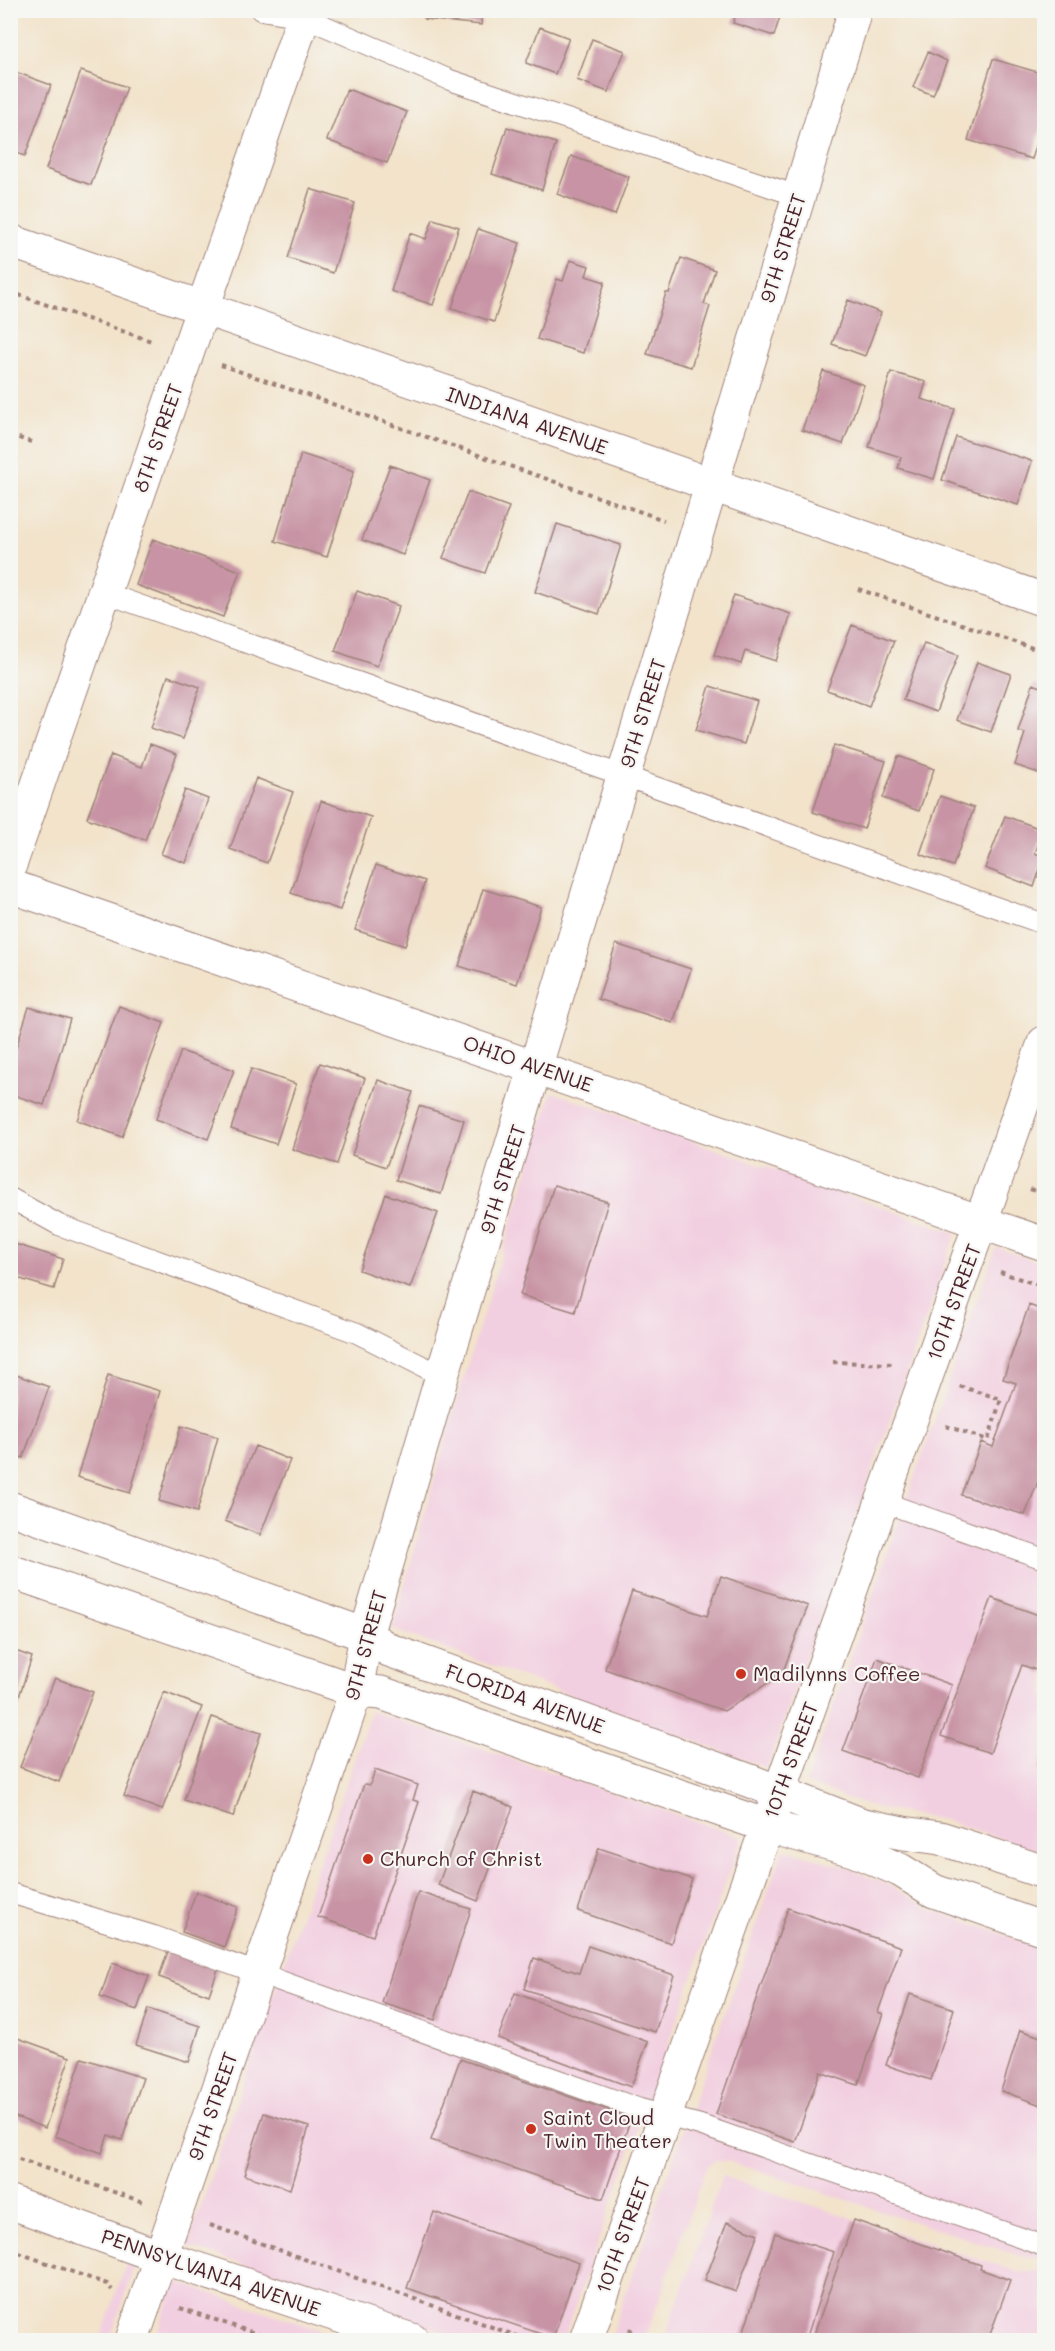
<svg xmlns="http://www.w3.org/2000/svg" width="1055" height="2351" font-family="Mali,sans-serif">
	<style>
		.built { fill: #f2cfe0 }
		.building { fill: #c894a5 }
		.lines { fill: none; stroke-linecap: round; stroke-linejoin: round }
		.service-casing { stroke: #9e817a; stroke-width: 22 }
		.minor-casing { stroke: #9e817a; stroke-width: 35 }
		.tertiary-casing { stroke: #9e817a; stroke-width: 35 }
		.secondary-casing { stroke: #9e817a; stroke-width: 35 }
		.path { stroke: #9e817a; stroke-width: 4; stroke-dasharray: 4.5 4.5; stroke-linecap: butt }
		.service { stroke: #fff; stroke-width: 20 }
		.minor { stroke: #fff; stroke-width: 33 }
		.tertiary { stroke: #fff; stroke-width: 33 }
		.secondary { stroke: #fff; stroke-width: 33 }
		.poi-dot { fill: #c8321e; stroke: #f6f6f2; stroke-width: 2 }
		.labels { text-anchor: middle; stroke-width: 4.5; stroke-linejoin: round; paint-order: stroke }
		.street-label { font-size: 20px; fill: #4a1f2b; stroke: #f6f6f2 }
		.poi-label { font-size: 20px; fill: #4a1f2b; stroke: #f6f6f2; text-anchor: start }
	</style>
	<rect width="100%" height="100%" fill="#f6f6f2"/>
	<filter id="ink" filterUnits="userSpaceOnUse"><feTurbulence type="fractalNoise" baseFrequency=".0167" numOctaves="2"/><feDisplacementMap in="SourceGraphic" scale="12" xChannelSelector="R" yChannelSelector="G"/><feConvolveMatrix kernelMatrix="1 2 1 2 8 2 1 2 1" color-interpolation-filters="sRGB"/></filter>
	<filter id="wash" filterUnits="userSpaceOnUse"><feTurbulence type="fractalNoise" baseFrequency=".008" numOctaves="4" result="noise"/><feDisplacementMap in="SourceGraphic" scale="24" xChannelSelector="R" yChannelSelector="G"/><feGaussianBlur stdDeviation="1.35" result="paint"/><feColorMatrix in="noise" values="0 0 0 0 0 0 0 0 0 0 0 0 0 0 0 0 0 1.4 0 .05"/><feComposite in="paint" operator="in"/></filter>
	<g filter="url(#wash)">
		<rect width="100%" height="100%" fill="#f2e3ca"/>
		<path class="built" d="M 552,1092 L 956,1233 L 767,1768 L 392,1629 L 462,1383 Z
			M 996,1247 L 1044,1264 L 1044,1853 L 945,1820 L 868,1806 L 806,1783 Z
			M 371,1711 L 742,1837 L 563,2340 L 468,2340 L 187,2246 Z
			M 783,1849 L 847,1867 L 891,1886 L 928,1908 L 1044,1949 L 1044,2257 L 1020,2256 L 727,2161 L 716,2160 L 708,2165 L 705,2170 L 645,2340 L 609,2340 Z
			M 722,2176 L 1018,2272 L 1044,2272 L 1044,2340 L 664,2340 Z
			M 126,2264 L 135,2268 L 110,2340 L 100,2340 Z
			M 175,2281 L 350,2340 L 155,2340 Z"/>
		<g id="blocks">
			<path class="building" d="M 425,10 L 482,10 L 481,25 L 424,19 Z
				M 737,10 L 782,10 L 774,36 L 733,23 Z
				M 540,27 L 569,38 L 555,74 L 526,63 Z
				M 592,39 L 625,51 L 608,92 L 577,80 Z
				M 928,52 L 947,61 L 933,95 L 913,87 Z
				M 993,59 L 1044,74 L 1044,120 L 1032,159 L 968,140 Z
				M 10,70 L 51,85 L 25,156 L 10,151 Z
				M 81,71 L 127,87 L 91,185 L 46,169 Z
				M 347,89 L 407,112 L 387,163 L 327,140 Z
				M 507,127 L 556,143 L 542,190 L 492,174 Z
				M 571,156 L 629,177 L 615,215 L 557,194 Z
				M 310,189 L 355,203 L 333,273 L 288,258 Z
				M 433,219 L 459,227 L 433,305 L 391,291 L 410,233 L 426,239 Z
				M 478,229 L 520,243 L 494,322 L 452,308 Z
				M 681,258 L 715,270 L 704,304 L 710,306 L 691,367 L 647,354 L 666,293 L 669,293 Z
				M 570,260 L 589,266 L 586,276 L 605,282 L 583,353 L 537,339 L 557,279 L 563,281 Z
				M 848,300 L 881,313 L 865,356 L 832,344 Z
				M 823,371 L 864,385 L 843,444 L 802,430 Z
				M 891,372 L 926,382 L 921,399 L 955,409 L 934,479 L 898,468 L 901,457 L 869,447 Z
				M 956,437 L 1032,461 L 1018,505 L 942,480 Z
				M 301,454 L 354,471 L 327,557 L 275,541 Z
				M 390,465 L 430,480 L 403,555 L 362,540 Z
				M 468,492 L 509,507 L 485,573 L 443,558 Z
				M 557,524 L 621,545 L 599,614 L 535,592 Z
				M 153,539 L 240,571 L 223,617 L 136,585 Z
				M 357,591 L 399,606 L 377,666 L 335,651 Z
				M 734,595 L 791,614 L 776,661 L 745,651 L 741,664 L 714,655 Z
				M 852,625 L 894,641 L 869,706 L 827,690 Z
				M 924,643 L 958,655 L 936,712 L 903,700 Z
				M 977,662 L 1011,674 L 991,732 L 957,720 Z
				M 168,676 L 200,687 L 183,739 L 151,728 Z
				M 1033,684 L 1044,688 L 1044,775 L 1015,765 L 1025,733 L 1018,731 Z
				M 710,686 L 757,701 L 744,744 L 696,730 Z
				M 150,744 L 177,754 L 145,840 L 87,818 L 111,755 L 142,767 Z
				M 834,745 L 886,761 L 864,829 L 813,812 Z
				M 898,756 L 934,769 L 919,811 L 883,798 Z
				M 256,778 L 293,792 L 267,863 L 230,849 Z
				M 185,790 L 208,799 L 186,863 L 161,854 Z
				M 940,796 L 974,808 L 953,866 L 920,854 Z
				M 321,801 L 371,817 L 340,910 L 291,893 Z
				M 1005,816 L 1044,830 L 1035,853 L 1044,857 L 1034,887 L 985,868 Z
				M 376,865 L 425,881 L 405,946 L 355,930 Z
				M 483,889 L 541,907 L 517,984 L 459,966 Z
				M 616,944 L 691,969 L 673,1023 L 598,999 Z
				M 119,1006 L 164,1023 L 122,1137 L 77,1120 Z
				M 29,1007 L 70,1019 L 44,1105 L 10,1094 L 10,1067 Z
				M 181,1051 L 234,1070 L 208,1139 L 156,1119 Z
				M 320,1063 L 365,1078 L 337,1164 L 292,1149 Z
				M 251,1069 L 296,1084 L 276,1144 L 231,1129 Z
				M 378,1080 L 413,1092 L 386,1167 L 352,1155 Z
				M 419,1106 L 464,1120 L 441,1194 L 396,1180 Z
				M 554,1185 L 608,1202 L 575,1312 L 520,1295 Z
				M 386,1194 L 438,1213 L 410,1288 L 359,1270 Z
				M 15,1244 L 63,1259 L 54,1289 L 10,1276 L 10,1257 Z
				M 1029,1305 L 1044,1311 L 1044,1466 L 1025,1515 L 961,1495 L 981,1442 L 993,1447 L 1016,1383 L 1003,1379 Z
				M 11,1373 L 49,1387 L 23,1458 L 10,1453 Z
				M 108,1375 L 160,1391 L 130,1493 L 77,1477 Z
				M 181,1426 L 218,1437 L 197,1512 L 159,1501 Z
				M 255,1446 L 290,1460 L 260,1535 L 225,1521 Z
				M 721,1576 L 808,1606 L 782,1674 L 724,1711 L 605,1669 L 632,1591 L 707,1616 Z
				M 992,1598 L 1044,1617 L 1044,1673 L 1022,1665 L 990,1753 L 941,1736 Z
				M 10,1649 L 32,1657 L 11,1721 L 10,1720 Z
				M 877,1658 L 952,1685 L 918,1778 L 843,1751 Z
				M 55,1678 L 93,1692 L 59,1782 L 20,1767 Z
				M 164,1692 L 202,1707 L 162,1810 L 124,1796 Z
				M 212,1717 L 261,1733 L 233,1817 L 184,1800 Z
				M 1044,1753 L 1044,1771 L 1039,1769 Z
				M 375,1770 L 418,1785 L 413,1800 L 419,1802 L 373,1936 L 318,1917 L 364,1784 L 370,1785 Z
				M 473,1791 L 513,1807 L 478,1901 L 438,1885 Z
				M 599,1848 L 692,1879 L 671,1943 L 578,1911 Z
				M 196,1892 L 238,1907 L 224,1947 L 182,1932 Z
				M 418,1892 L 471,1909 L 435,2020 L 382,2003 Z
				M 788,1908 L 901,1947 L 878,2012 L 883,2014 L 858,2085 L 820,2072 L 795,2142 L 716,2114 Z
				M 588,1946 L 674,1975 L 655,2032 L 524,1989 L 534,1958 L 579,1973 Z
				M 168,1951 L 218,1969 L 209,1995 L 159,1977 Z
				M 112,1963 L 149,1976 L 137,2010 L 100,1997 Z
				M 515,1993 L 648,2042 L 631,2087 L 498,2038 Z
				M 910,1994 L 954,2009 L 931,2080 L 886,2065 Z
				M 148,2009 L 200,2026 L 189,2062 L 136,2045 Z
				M 1020,2030 L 1044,2038 L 1044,2093 L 1041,2105 L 1001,2091 Z
				M 12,2036 L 70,2057 L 45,2128 L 10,2115 Z
				M 82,2058 L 143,2078 L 122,2140 L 108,2135 L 102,2153 L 55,2136 Z
				M 460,2059 L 631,2118 L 603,2199 L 431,2140 Z
				M 264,2113 L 309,2127 L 290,2189 L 244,2175 Z
				M 434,2212 L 579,2263 L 553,2338 L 407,2288 Z
				M 854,2220 L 981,2265 L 980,2269 L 1010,2280 L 988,2340 L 812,2340 Z
				M 727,2222 L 758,2234 L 736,2292 L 705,2280 Z
				M 775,2233 L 834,2252 L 806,2340 L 741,2340 Z"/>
		</g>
	</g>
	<g filter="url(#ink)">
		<use href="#blocks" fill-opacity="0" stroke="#9e817a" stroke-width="1.5"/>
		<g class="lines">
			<defs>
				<path id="service" d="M 261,10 L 304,17 L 450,80 L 798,196
					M 105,593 L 1044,924
					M 10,1198 L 59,1225 L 357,1333 L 442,1376
					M 883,1502 L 1044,1559
					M 10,1893 L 154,1936 L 640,2109 L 700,2125 L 1044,2246"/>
				<path id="minor" d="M 10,241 L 1044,600
					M 10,865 L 306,10
					M 10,886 L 1044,1244
					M 10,2202 L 161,2257 L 412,2340
					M 132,2340 L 356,1691 L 366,1635 L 442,1376 L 855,10"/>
				<path id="tertiary" d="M 586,2340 L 1044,1043"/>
				<path id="secondary" d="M 10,1508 L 366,1635 L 389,1650 L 753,1782 L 863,1825 L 903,1833 L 940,1838 L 1044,1872
					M 10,1571 L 356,1691 L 381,1693 L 767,1826 L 853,1850 L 900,1870 L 934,1891 L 1044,1929"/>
			</defs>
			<use href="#service" class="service-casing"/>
			<use href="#minor" class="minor-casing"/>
			<use href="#tertiary" class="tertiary-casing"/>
			<use href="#secondary" class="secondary-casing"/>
			<path class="path" d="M 10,292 L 154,342
				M 221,365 L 664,520
				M 10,435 L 31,442
				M 858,589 L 1044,652
				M 1030,1189 L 1044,1194
				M 1000,1272 L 1044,1287
				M 833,1362 L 892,1364
				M 946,1426 L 988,1440 L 1001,1399 L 959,1386
				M 10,2156 L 143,2202
				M 210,2225 L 528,2340
				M 10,2250 L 107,2284 L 112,2290
				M 180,2308 L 275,2340
				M 627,2340 L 631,2328"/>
			<use href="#service" class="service"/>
			<use href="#minor" class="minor"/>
			<use href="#tertiary" class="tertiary"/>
			<use href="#secondary" class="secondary"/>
		</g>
	</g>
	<g class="poi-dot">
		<circle cx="741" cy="1674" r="6"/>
		<circle cx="368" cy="1859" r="6"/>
		<circle cx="531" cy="2129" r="6"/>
	</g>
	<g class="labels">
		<g class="street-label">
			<text transform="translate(783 248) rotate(-73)" y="7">9TH STREET</text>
			<text transform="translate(527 421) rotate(19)" y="7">INDIANA AVENUE</text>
			<text transform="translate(158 438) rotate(-71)" y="7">8TH STREET</text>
			<text transform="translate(643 713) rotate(-73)" y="7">9TH STREET</text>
			<text transform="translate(528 1064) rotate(19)" y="7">OHIO AVENUE</text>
			<text transform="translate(503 1179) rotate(-73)" y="7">9TH STREET</text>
			<text transform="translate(954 1302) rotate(-70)" y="7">10TH STREET</text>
			<text transform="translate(366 1645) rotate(-75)" y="7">9TH STREET</text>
			<text transform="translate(525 1699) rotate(20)" y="7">FLORIDA AVENUE</text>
			<text transform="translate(791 1760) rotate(-70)" y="7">10TH STREET</text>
			<text transform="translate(213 2106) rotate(-71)" y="7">9TH STREET</text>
			<text transform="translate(623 2235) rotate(-70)" y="7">10TH STREET</text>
			<text transform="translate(211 2273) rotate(19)" y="7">PENNSYLVANIA AVENUE</text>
		</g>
		<g class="poi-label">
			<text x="753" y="1681">Madilynns Coffee</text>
			<text x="380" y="1866">Church of Christ</text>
			<text x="543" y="2125">Saint Cloud<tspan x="543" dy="23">Twin Theater</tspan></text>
		</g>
	</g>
	<rect width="1055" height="2351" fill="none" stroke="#f6f6f2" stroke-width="36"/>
</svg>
